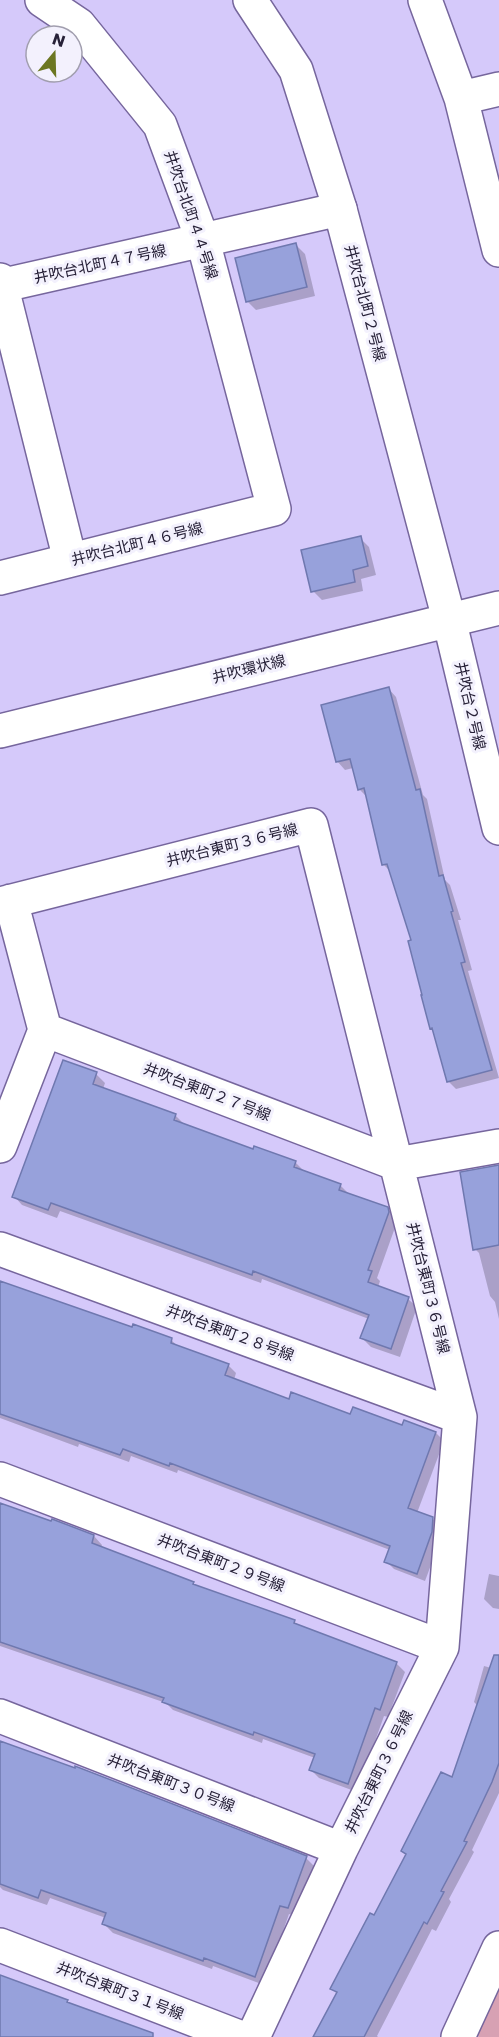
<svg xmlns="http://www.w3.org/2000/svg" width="499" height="2037" font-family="Poppins,'Noto Sans JP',sans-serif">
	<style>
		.green { fill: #d7a1b3 }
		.shadow { fill: #0003 }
		.building { fill: #97a1db; stroke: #6f78af; stroke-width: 1.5 }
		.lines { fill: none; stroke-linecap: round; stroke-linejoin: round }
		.street-casing { stroke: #76669d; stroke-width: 36 }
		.secondary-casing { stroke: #76669d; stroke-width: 36 }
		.street { stroke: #fff; stroke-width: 33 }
		.secondary { stroke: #fff; stroke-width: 33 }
		.labels { text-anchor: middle; stroke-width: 6; stroke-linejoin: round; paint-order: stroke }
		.street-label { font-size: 15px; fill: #272138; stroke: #f3f1fd }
	</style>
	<rect width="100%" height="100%" fill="#d5c9fa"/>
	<path class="green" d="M 499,1984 L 499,2037 L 479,2037 L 475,2035 Z"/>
	<path class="shadow" d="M 296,245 L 305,254 L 315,296 L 256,310 L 247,301 Z
		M 360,538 L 369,547 L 376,575 L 361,579 L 363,591 L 322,600 L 313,591 Z
		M 388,688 L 396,697 L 423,795 L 427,799 L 445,880 L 450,885 L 461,920 L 458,920 L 472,970 L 468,971 L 499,1078 L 456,1089 L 448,1081 L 435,1031 L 431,1028 L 412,941 L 391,872 L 384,865 L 368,798 L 359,789 L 353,768 L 345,770 L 337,761 Z
		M 96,1074 L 105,1083 L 103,1089 L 175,1115 L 184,1124 L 254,1151 L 295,1162 L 304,1171 L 340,1185 L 349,1194 L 387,1208 L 396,1218 L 397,1222 L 377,1278 L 380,1281 L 378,1287 L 408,1299 L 417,1307 L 400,1357 L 371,1347 L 362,1338 L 369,1319 L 262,1279 L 261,1283 L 60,1211 L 57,1218 L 22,1205 L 14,1196 Z
		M 499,1166 L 499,1319 L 495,1302 L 490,1296 L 479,1253 L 475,1249 Z
		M 0,1282 L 133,1329 L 171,1340 L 179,1347 L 228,1365 L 236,1373 L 234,1380 L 290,1401 L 403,1427 L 405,1422 L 436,1433 L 444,1441 L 417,1513 L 433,1519 L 441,1527 L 440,1541 L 425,1581 L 394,1569 L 386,1561 L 390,1550 L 178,1470 L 177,1473 L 131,1456 L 129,1462 L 79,1444 L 78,1447 L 0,1418 Z
		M 0,1505 L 94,1536 L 102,1545 L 101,1548 L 193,1583 L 197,1587 L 294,1621 L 299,1626 L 396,1663 L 405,1672 L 388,1717 L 384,1716 L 357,1792 L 319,1778 L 311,1770 L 315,1758 L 263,1739 L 262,1743 L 246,1737 L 173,1710 L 166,1703 L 0,1646 Z
		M 489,1574 L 499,1576 L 499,1609 L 493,1608 L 484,1599 Z
		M 484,1666 L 499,1670 L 499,1793 L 472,1850 L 474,1852 L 449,1899 L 451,1902 L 436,1931 L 432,1929 L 377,2036 L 378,2037 L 315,2037 L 337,1994 L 332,1988 L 375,1917 L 407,1855 L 403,1851 L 453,1779 L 478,1706 L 474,1702 Z
		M 0,1741 L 306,1858 L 315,1867 L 297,1916 L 289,1914 L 264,1985 L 213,1966 L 212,1969 L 113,1933 L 104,1924 L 106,1918 L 50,1898 L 47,1905 L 3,1890 L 0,1887 Z"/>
	<path class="building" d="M 296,243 L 307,287 L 246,302 L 235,258 Z
		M 361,536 L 368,566 L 353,570 L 355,582 L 311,592 L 301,550 Z
		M 389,687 L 416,790 L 420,789 L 439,876 L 443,875 L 453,911 L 451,912 L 465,962 L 461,963 L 492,1070 L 447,1082 L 432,1028 L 430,1029 L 421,995 L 422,995 L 408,941 L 411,940 L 387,864 L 382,865 L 364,788 L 358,790 L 350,759 L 336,762 L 321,705 Z
		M 63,1060 L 97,1072 L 93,1084 L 176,1114 L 174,1120 L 253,1149 L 254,1146 L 296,1161 L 294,1167 L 341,1184 L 339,1190 L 388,1207 L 389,1212 L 368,1270 L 372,1271 L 368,1282 L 409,1297 L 391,1349 L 360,1338 L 369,1315 L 253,1271 L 252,1275 L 51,1203 L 48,1210 L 12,1197 Z
		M 499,1165 L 499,1245 L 473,1250 L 460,1172 Z
		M 0,1281 L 132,1327 L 133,1324 L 172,1338 L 171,1343 L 229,1364 L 225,1375 L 289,1399 L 291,1392 L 350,1414 L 353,1407 L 402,1425 L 404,1420 L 436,1432 L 408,1508 L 433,1517 L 432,1532 L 417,1574 L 384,1562 L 390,1546 L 170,1463 L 169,1466 L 123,1449 L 120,1455 L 0,1414 Z
		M 0,1503 L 51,1521 L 52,1519 L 94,1535 L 92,1543 L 194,1582 L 193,1584 L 295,1620 L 294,1623 L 397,1662 L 380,1710 L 375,1708 L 348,1784 L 309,1770 L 315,1754 L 254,1732 L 253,1735 L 236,1729 L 162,1702 L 164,1698 L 0,1642 Z
		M 494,1655 L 499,1655 L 499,1763 L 492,1782 L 464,1841 L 467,1842 L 441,1891 L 444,1892 L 427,1924 L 424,1922 L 364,2037 L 313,2037 L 337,1992 L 330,1989 L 370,1913 L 374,1915 L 406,1854 L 401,1851 L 441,1772 L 452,1777 Z
		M 0,1741 L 75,1768 L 75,1766 L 307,1856 L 288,1908 L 280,1906 L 255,1977 L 204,1958 L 203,1961 L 102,1924 L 106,1913 L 41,1890 L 38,1898 L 0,1884 Z
		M 0,1975 L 68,2000 L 67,2002 L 153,2033 L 153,2037 L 0,2037 Z"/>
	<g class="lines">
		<defs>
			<path id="street" d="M 425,0 L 461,98 L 499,250
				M 461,98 L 499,89
				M 0,280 L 70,560
				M 0,286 L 340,209
				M 0,578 L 274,509 L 203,241 L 160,125 L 79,25 L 42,0
				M 11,901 L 45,1030 L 397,1164 L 499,1146
				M 0,904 L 311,825 L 460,1417 L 442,1647 L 341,1849 L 253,2037
				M 0,1146 L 45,1030
				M 0,1249 L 460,1417
				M 0,1479 L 442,1647
				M 0,1716 L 341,1849
				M 0,1945 L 239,2037"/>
			<path id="secondary" d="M 250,0 L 296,70 L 340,209 L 449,619 L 499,828
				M 0,731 L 499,608
				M 458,2037 L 499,1948"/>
		</defs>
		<use href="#street" class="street-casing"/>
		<use href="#secondary" class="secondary-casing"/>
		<use href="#street" class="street"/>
		<use href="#secondary" class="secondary"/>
	</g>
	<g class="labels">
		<g class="street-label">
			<text transform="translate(191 215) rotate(71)" y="5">井吹台北町４４号線</text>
			<text transform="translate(100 264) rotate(-12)" y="5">井吹台北町４７号線</text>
			<text transform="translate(365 303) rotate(75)" y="5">井吹台北町２号線</text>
			<text transform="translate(137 544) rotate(-14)" y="5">井吹台北町４６号線</text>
			<text transform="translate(249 669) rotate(-14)" y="5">井吹環状線</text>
			<text transform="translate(470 706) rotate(77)" y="5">井吹台２号線</text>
			<text transform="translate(232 845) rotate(-14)" y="5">井吹台東町３６号線</text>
			<text transform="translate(207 1092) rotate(21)" y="5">井吹台東町２７号線</text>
			<text transform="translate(428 1288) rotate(76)" y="5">井吹台東町３６号線</text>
			<text transform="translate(230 1333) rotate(20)" y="5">井吹台東町２８号線</text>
			<text transform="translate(221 1563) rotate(21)" y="5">井吹台東町２９号線</text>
			<text transform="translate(379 1772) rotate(-64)" y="5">井吹台東町３６号線</text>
			<text transform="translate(171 1783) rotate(21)" y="5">井吹台東町３０号線</text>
			<text transform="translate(120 1991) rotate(21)" y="5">井吹台東町３１号線</text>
		</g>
	</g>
	<g transform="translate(54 54) rotate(19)"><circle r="28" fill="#f3f1fd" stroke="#a19eae" stroke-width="1.5"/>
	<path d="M0-4.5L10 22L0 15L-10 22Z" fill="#6c7722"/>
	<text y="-9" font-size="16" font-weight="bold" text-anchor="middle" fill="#272138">N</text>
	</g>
</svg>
